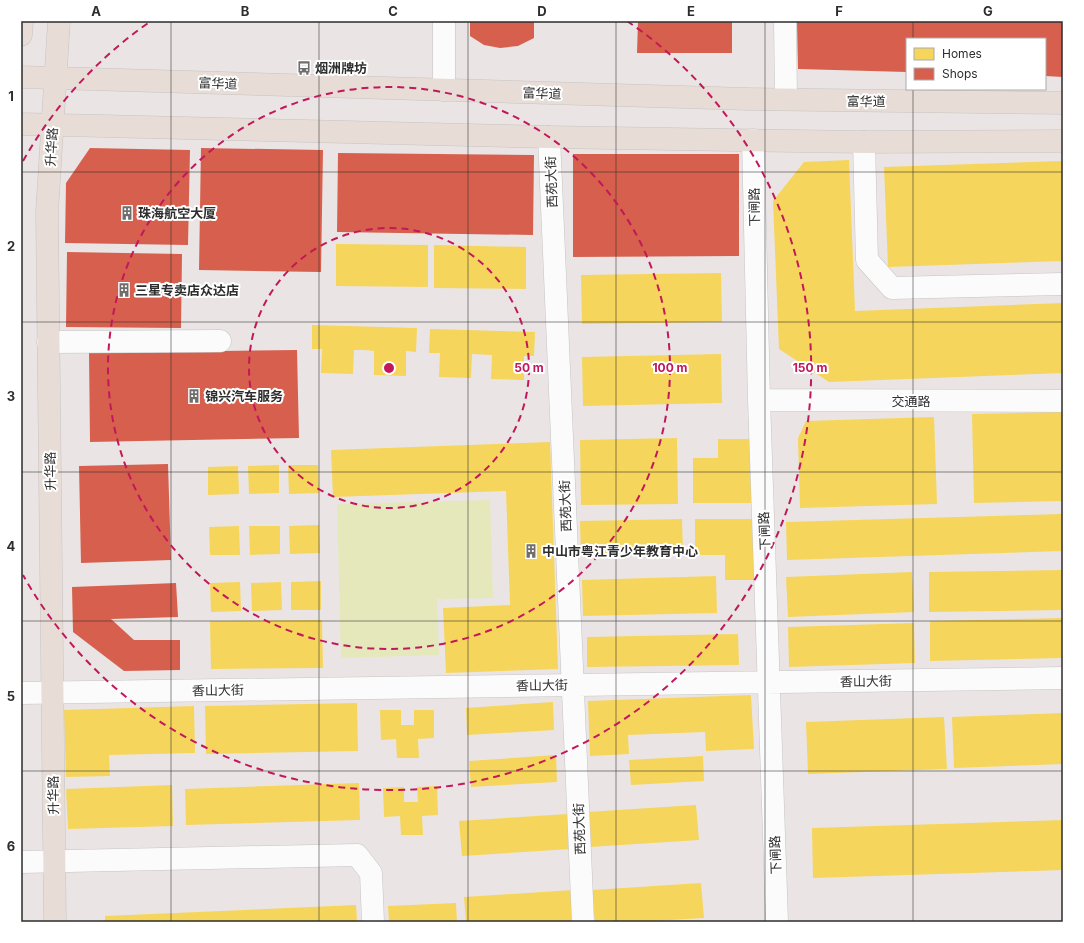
<svg xmlns="http://www.w3.org/2000/svg" width="1084" height="943" font-family="Inter,'Noto Sans SC',sans-serif">
	<style>
		.pitch { fill: #e5e8bb }
		.homes { fill: #f6d55c }
		.shops { fill: #d6604d }
		.lines { fill: none; stroke-linecap: round; stroke-linejoin: round }
		.minor-casing { stroke: #c5c4c4; stroke-width: 23 }
		.major-casing { stroke: #c6c3c3; stroke-width: 23 }
		.minor { stroke: #fcfbfb; stroke-width: 22 }
		.major { stroke: #e7ddd6; stroke-width: 22 }
		.grid { fill: none; stroke: #2d2d2d; stroke-width: 1; stroke-opacity: 0.55 }
		.ring { fill: none; stroke: #c2185b; stroke-width: 2; stroke-dasharray: 7 5 }
		.labels { text-anchor: middle; stroke-width: 4; stroke-linejoin: round; paint-order: stroke }
		.poi-label { font-size: 13px; font-weight: bold; fill: #2d2d2d; stroke: #fff; text-anchor: start }
		.street-label { font-size: 13px; fill: #2d2d2d; stroke: #fff }
		.centre { fill: #c2185b; stroke: #fff; stroke-width: 2 }
		.ring-label { font-size: 12px; text-anchor: middle; font-weight: bold; fill: #c2185b; stroke: #fff; stroke-width: 4; stroke-linejoin: round; paint-order: stroke }
		.neatline { fill: none; stroke: #2d2d2d; stroke-width: 1.5 }
		.grid-label { font-size: 13px; text-anchor: middle; font-weight: bold; fill: #2d2d2d }
	</style>
	<rect width="100%" height="100%" fill="#eae5e4"/>
	<path class="pitch" d="M 490,500 L 493,598 L 437,599 L 439,655 L 341,658 L 337,504 Z"/>
	<path class="homes" d="M 849,160 L 855,311 L 1063,303 L 1063,373 L 829,382 L 779,349 L 773,201 L 804,162 Z
		M 1063,161 L 1063,261 L 888,267 L 884,167 Z
		M 336,244 L 428,245 L 428,287 L 336,286 Z
		M 434,245 L 526,247 L 526,289 L 434,288 Z
		M 721,273 L 722,322 L 582,324 L 581,275 Z
		M 312,325 L 417,328 L 416,352 L 406,351 L 406,376 L 374,375 L 374,351 L 364,350 L 354,350 L 353,374 L 321,373 L 322,349 L 312,349 Z
		M 430,329 L 535,332 L 534,356 L 524,356 L 524,380 L 491,379 L 492,355 L 472,354 L 471,378 L 439,377 L 440,353 L 429,353 Z
		M 721,354 L 722,403 L 583,406 L 582,357 Z
		M 1063,412 L 1063,501 L 974,503 L 972,414 Z
		M 934,417 L 937,504 L 800,508 L 798,438 L 806,421 Z
		M 677,438 L 678,504 L 581,505 L 580,440 Z
		M 718,439 L 753,439 L 753,503 L 693,503 L 693,458 L 718,458 Z
		M 550,442 L 558,669 L 446,673 L 443,608 L 510,605 L 506,491 L 333,497 L 331,450 Z
		M 279,465 L 279,493 L 249,494 L 248,466 Z
		M 288,465 L 318,465 L 319,493 L 289,494 Z
		M 238,466 L 239,494 L 208,495 L 208,467 Z
		M 1063,514 L 1063,551 L 787,560 L 786,522 Z
		M 682,519 L 683,554 L 581,557 L 580,521 Z
		M 695,519 L 756,519 L 756,580 L 725,580 L 725,555 L 695,555 Z
		M 319,525 L 320,553 L 290,554 L 289,526 Z
		M 239,526 L 240,555 L 210,555 L 209,527 Z
		M 249,526 L 280,526 L 280,554 L 250,555 Z
		M 1063,570 L 1063,610 L 929,612 L 929,572 Z
		M 912,572 L 914,612 L 788,617 L 786,577 Z
		M 716,576 L 717,613 L 583,616 L 582,580 Z
		M 321,581 L 321,610 L 291,610 L 291,582 Z
		M 240,582 L 241,611 L 211,612 L 210,583 Z
		M 281,582 L 282,610 L 252,611 L 251,583 Z
		M 1063,618 L 1063,658 L 930,661 L 930,621 Z
		M 322,620 L 323,668 L 211,669 L 210,621 Z
		M 914,623 L 915,663 L 789,667 L 788,627 Z
		M 738,634 L 739,665 L 587,667 L 587,637 Z
		M 751,695 L 754,749 L 706,751 L 705,732 L 628,735 L 629,754 L 590,756 L 588,701 Z
		M 553,702 L 554,730 L 467,735 L 466,708 Z
		M 357,703 L 358,751 L 206,754 L 205,706 Z
		M 194,706 L 195,753 L 109,755 L 110,776 L 66,777 L 64,710 Z
		M 380,710 L 401,710 L 401,725 L 414,725 L 414,710 L 434,710 L 434,738 L 418,739 L 419,758 L 397,758 L 396,739 L 381,740 Z
		M 1063,713 L 1063,764 L 954,768 L 952,717 Z
		M 944,717 L 947,769 L 808,774 L 806,722 Z
		M 556,755 L 557,782 L 471,787 L 469,761 Z
		M 703,756 L 704,781 L 631,785 L 629,760 Z
		M 359,783 L 360,820 L 186,825 L 185,789 Z
		M 172,785 L 173,826 L 68,829 L 66,789 Z
		M 437,786 L 438,815 L 422,816 L 423,835 L 401,835 L 400,816 L 384,817 L 383,788 L 404,787 L 404,802 L 418,802 L 417,787 Z
		M 696,805 L 699,840 L 590,847 L 587,812 Z
		M 568,814 L 570,849 L 462,856 L 459,821 Z
		M 1063,820 L 1063,870 L 813,878 L 812,828 Z
		M 701,883 L 704,918 L 636,922 L 595,922 L 592,890 Z
		M 573,890 L 576,922 L 466,922 L 464,897 Z
		M 456,903 L 457,922 L 389,922 L 388,906 Z
		M 356,905 L 357,922 L 105,922 L 105,916 Z"/>
	<path class="shops" d="M 470,21 L 534,21 L 534,38 L 518,46 L 500,48 L 484,45 L 470,36 Z
		M 638,21 L 732,21 L 732,53 L 637,53 Z
		M 797,21 L 1063,21 L 1063,77 L 1045,76 L 1045,39 L 907,39 L 907,72 L 798,69 Z
		M 90,148 L 190,150 L 188,245 L 65,243 L 66,183 Z
		M 201,148 L 323,150 L 321,272 L 199,270 Z
		M 338,153 L 534,155 L 533,235 L 337,232 Z
		M 573,154 L 739,154 L 739,256 L 573,257 Z
		M 67,252 L 182,254 L 181,328 L 66,327 Z
		M 297,350 L 299,438 L 90,442 L 89,353 Z
		M 168,464 L 171,560 L 81,563 L 79,466 Z
		M 176,583 L 178,617 L 111,619 L 134,640 L 180,640 L 180,670 L 124,671 L 73,632 L 72,587 Z"/>
	<g class="lines">
		<defs>
			<path id="minor" d="M 785,21 L 786,99
				M 444,90 L 444,21
				M 549,137 L 583,922
				M 753,140 L 759,400 L 777,922
				M 864,142 L 867,260 L 892,288 L 1063,284
				M 48,342 L 220,341
				M 759,400 L 1063,401
				M 21,693 L 1063,678
				M 21,862 L 357,855 L 371,873 L 373,922"/>
			<path id="major" d="M 21,35 L 22,21
				M 21,77 L 748,99 L 1063,103
				M 21,124 L 549,137 L 864,142 L 1063,141
				M 55,922 L 47,212 L 59,21"/>
		</defs>
		<use href="#minor" class="minor-casing"/>
		<use href="#major" class="major-casing"/>
		<use href="#minor" class="minor"/>
		<use href="#major" class="major"/>
	</g>
	<path class="grid" d="M 171,21 L 171,922M 319,21 L 319,922M 468,21 L 468,922M 616,21 L 616,922M 765,21 L 765,922M 913,21 L 913,39M 913,89 L 913,922M 21,172 L 1063,172M 21,322 L 1063,322M 21,472 L 1063,472M 21,621 L 1063,621M 21,771 L 1063,771"/>
	<g class="ring">
		<circle cx="389" cy="368" r="140"/>
		<circle cx="389" cy="368" r="281"/>
		<path d="M23 161A421 421 0 0 1 151 21M627 21A421 421 0 1 1 23 575"/>
	</g>
	<defs>
		<symbol id="bus-bare" viewBox="-9 -9 18 18"><path d="M-5-6H5V4H4V6H2V4H-2V6H-4V4H-5ZM-3.5-4V0h7V-4ZM-3.5 1.2v1.5H-2V1.2ZM2 1.2v1.5H3.5V1.2Z" fill="#6f6d6d" stroke="#fff" stroke-width="2.5" paint-order="stroke"/></symbol>
		<symbol id="building-bare" viewBox="-9 -9 18 18"><path d="M-4-6H4V6H1V3H-1V6H-4ZM-2.5-4.3h1.7v1.8h-1.7ZM.8-4.3h1.7v1.8H.8ZM-2.5-1h1.7V.8h-1.7ZM.8-1h1.7V.8H.8Z" fill="#6f6d6d" stroke="#fff" stroke-width="2.5" paint-order="stroke"/></symbol>
	</defs>
	<g fill-rule="evenodd">
		<use href="#bus-bare" x="294" y="58" width="20" height="20"/>
		<use href="#building-bare" x="117" y="203" width="20" height="20"/>
		<use href="#building-bare" x="114" y="280" width="20" height="20"/>
		<use href="#building-bare" x="184" y="386" width="20" height="20"/>
		<use href="#building-bare" x="521" y="541" width="20" height="20"/>
	</g>
	<g class="labels">
		<g class="poi-label">
			<text x="315" y="73">烟洲牌坊</text>
			<text x="138" y="218">珠海航空大厦</text>
			<text x="135" y="295">三星专卖店众达店</text>
			<text x="205" y="401">锦兴汽车服务</text>
			<text x="542" y="556">中山市粤江青少年教育中心</text>
		</g>
		<g class="street-label">
			<text transform="translate(218 83) rotate(2)" y="5">富华道</text>
			<text transform="translate(542 93) rotate(2)" y="5">富华道</text>
			<text transform="translate(866 101) rotate(1)" y="5">富华道</text>
			<text transform="translate(51 147) rotate(-86)" y="5">升华路</text>
			<text transform="translate(551 182) rotate(-92)" y="5">西苑大街</text>
			<text transform="translate(754 207) rotate(-91)" y="5">下闸路</text>
			<text x="911" y="406">交通路</text>
			<text transform="translate(50 471) rotate(-91)" y="5">升华路</text>
			<text transform="translate(565 506) rotate(-92)" y="5">西苑大街</text>
			<text transform="translate(764 531) rotate(-92)" y="5">下闸路</text>
			<text transform="translate(866 681) rotate(-1)" y="5">香山大街</text>
			<text transform="translate(542 685) rotate(-1)" y="5">香山大街</text>
			<text transform="translate(218 690) rotate(-1)" y="5">香山大街</text>
			<text transform="translate(53 795) rotate(-91)" y="5">升华路</text>
			<text transform="translate(579 829) rotate(-92)" y="5">西苑大街</text>
			<text transform="translate(775 855) rotate(-92)" y="5">下闸路</text>
		</g>
	</g>
	<circle cx="389" cy="368" r="6" class="centre"/>
	<g class="ring-label">
		<text x="529" y="372">50 m</text>
		<text x="670" y="372">100 m</text>
		<text x="810" y="372">150 m</text>
	</g>
	<rect width="1084" height="943" fill="none" stroke="#ffffff" stroke-width="44"/>
	<rect x="906" y="38" width="140" height="52" fill="#ffffff" stroke="#ababab"/>
	<rect x="914" y="48" width="20" height="12" fill="#f6d55c" stroke="#ababab"/>
	<text x="942" y="58" font-size="12" fill="#2d2d2d">Homes</text>
	<rect x="914" y="68" width="20" height="12" fill="#d6604d" stroke="#ababab"/>
	<text x="942" y="78" font-size="12" fill="#2d2d2d">Shops</text>
	<rect x="22" y="22" width="1040" height="899" class="neatline"/>
	<g class="grid-label">
		<text x="96" y="16">A</text>
		<text x="245" y="16">B</text>
		<text x="393" y="16">C</text>
		<text x="542" y="16">D</text>
		<text x="691" y="16">E</text>
		<text x="839" y="16">F</text>
		<text x="988" y="16">G</text>
		<text x="11" y="101">1</text>
		<text x="11" y="251">2</text>
		<text x="11" y="401">3</text>
		<text x="11" y="551">4</text>
		<text x="11" y="701">5</text>
		<text x="11" y="851">6</text>
	</g>
</svg>
